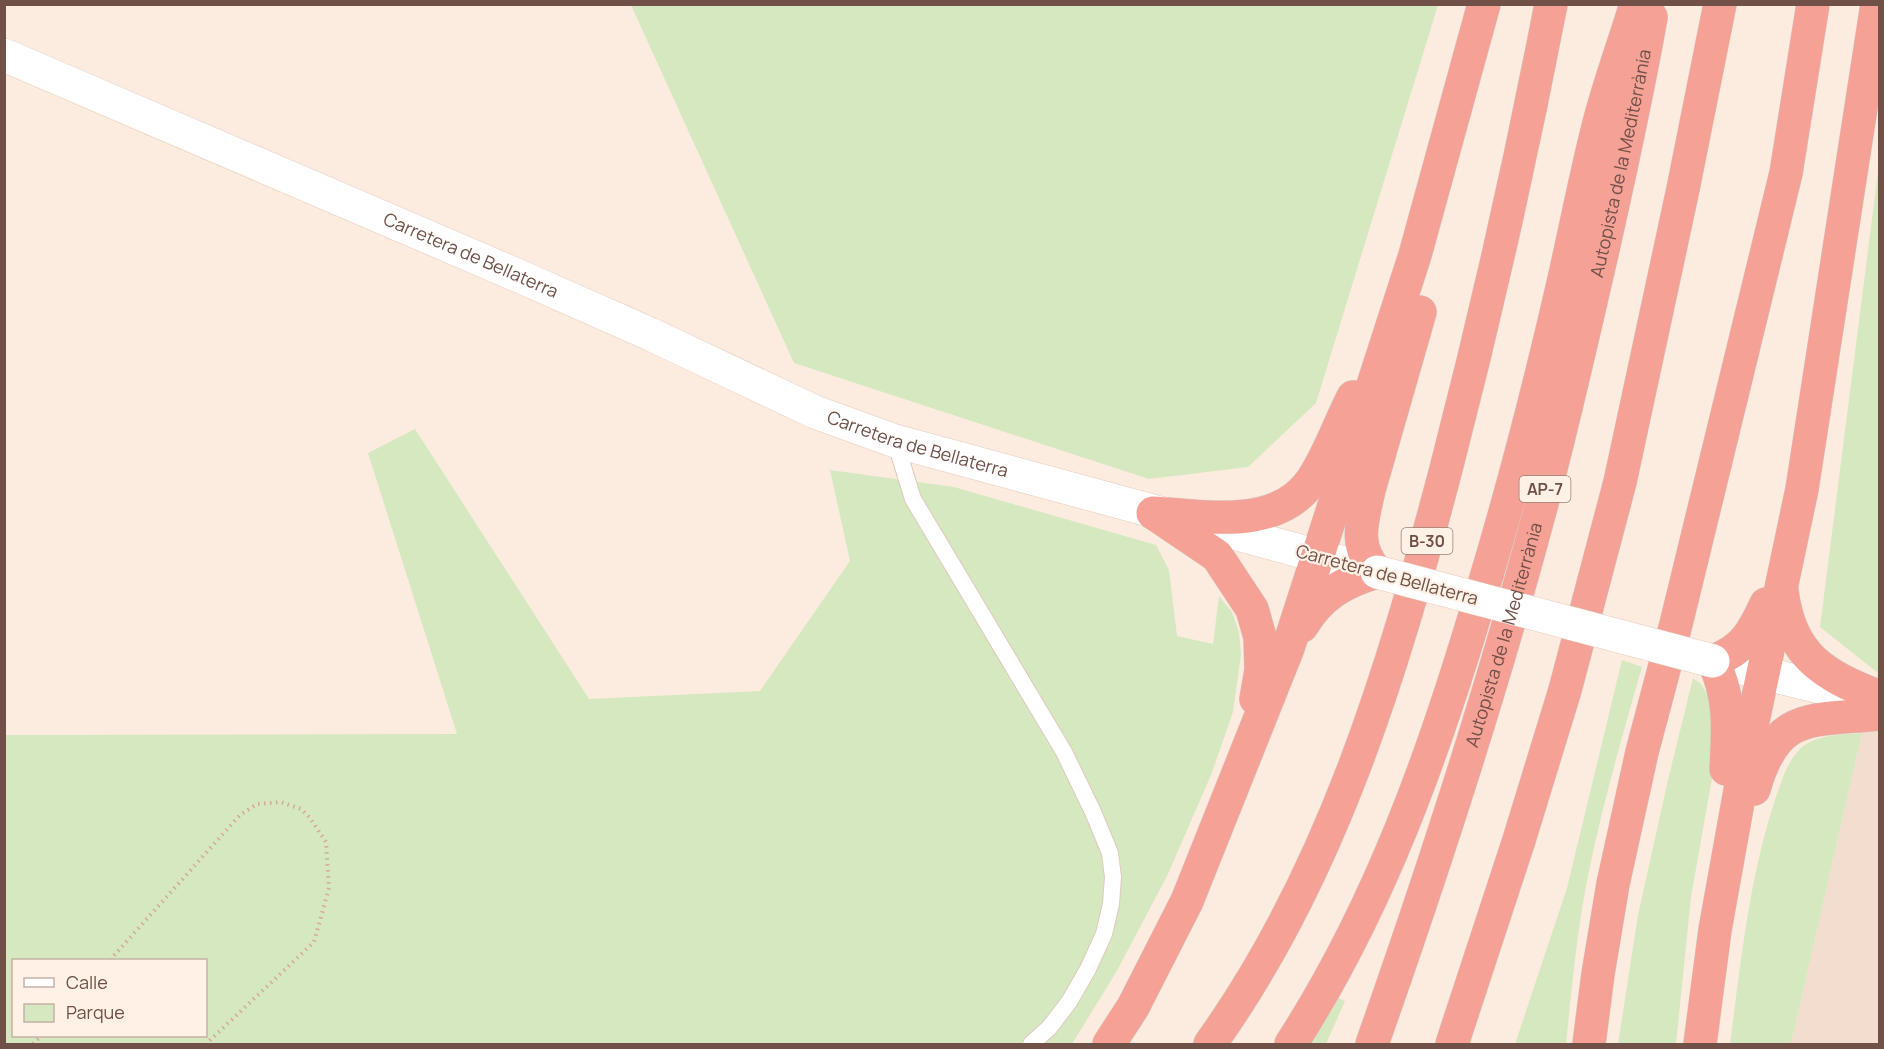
<svg xmlns="http://www.w3.org/2000/svg" width="1884" height="1049" font-family="Manrope,sans-serif">
	<style>
		.residential { fill: #f3ddce }
		.green { fill: #d6e8bf; fill-rule: evenodd }
		.lines { fill: none; stroke-linecap: round; stroke-linejoin: round }
		.lane-casing { stroke: #e1c9bf; stroke-width: 18 }
		.secondary-casing { stroke: #e6c9bc; stroke-width: 34 }
		.highway-casing { stroke: #d7cecc; stroke-width: 34 }
		.path { stroke: #d5a99b; stroke-width: 4; stroke-dasharray: 1.5 4.5; stroke-linecap: butt }
		.lane { stroke: #fff; stroke-width: 16 }
		.secondary { stroke: #fff; stroke-width: 33 }
		.highway { stroke: #f5a196; stroke-width: 33 }
		.secondary-bridge-casing { stroke: #e6c9bc; stroke-width: 34; stroke-linecap: butt }
		.secondary-bridge { stroke: #fff; stroke-width: 33 }
		.labels { text-anchor: middle; stroke-width: 4.5; stroke-linejoin: round; paint-order: stroke }
		.shield { fill: #fff1e5; stroke: #9c8077; stroke-width: 1.5 }
		.shield-label { font-size: 16px; font-weight: bold; fill: #715048 }
		.street-label { font-size: 18px; fill: #715048; stroke: #fff1e5 }
	</style>
	<rect width="100%" height="100%" fill="#fcecdf"/>
	<path class="residential" d="M 1879,668 L 1879,1044 L 1791,1044 L 1862,733 Z"/>
	<path class="green" d="M 631,5 L 1438,5 L 1316,403 L 1248,467 L 1149,479 L 794,363 Z
		M 1879,164 L 1880,668 L 1878,673 L 1820,627 Z
		M 415,429 L 589,699 L 760,691 L 850,561 L 830,470 L 954,487 L 1156,545 L 1169,570 L 1177,636 L 1213,644 L 1219,596 L 1232,612 L 1239,632 L 1241,654 L 1233,712 L 1211,775 L 1168,874 L 1118,969 L 1072,1044 L 5,1044 L 4,735 L 457,734 L 368,453 ZM 14,960 L 206,960 L 206,1036 L 14,1036 Z
		M 1622,660 L 1642,667 C 1623,734 1603,802 1589,871 C 1577,928 1572,987 1566,1044 L 1515,1044 L 1567,888 Z
		M 1693,678 L 1701,684 L 1706,692 L 1712,688 L 1716,738 L 1712,778 L 1691,897 L 1676,1044 L 1618,1044 L 1638,915 L 1667,784 Z
		M 1862,733 L 1791,1044 L 1730,1044 C 1741,962 1749,877 1776,797 C 1782,780 1787,761 1801,748 C 1815,735 1843,734 1862,733 Z
		M 1336,997 L 1345,1001 L 1326,1044 L 1309,1044 Z"/>
	<g class="lines">
		<defs>
			<path id="lane" d="M 895,441 L 913,499 L 1064,752 L 1093,812 L 1110,853 L 1113,877 L 1111,904 L 1104,934 L 1088,969 L 1069,1002 L 1049,1028 L 1031,1044"/>
			<g id="secondary">
				<path id="s1" d="M 4,55 L 512,273 L 650,334 L 815,412 L 895,441 L 1377,572"/>
				<path d="M 1713,661 L 1869,699"/>
			</g>
			<g id="highway">
				<path d="M 1153,513 C 1206,516 1277,531 1312,480 C 1329,455 1339,424 1353,397"/>
				<path d="M 1155,514 L 1217,556 L 1252,609 L 1260,637 L 1261,670 L 1256,699"/>
				<path d="M 1782,591 C 1790,656 1823,675 1880,697"/>
				<path d="M 1302,626 C 1320,595 1344,582 1377,572 C 1353,546 1362,522 1369,490 L 1420,312"/>
				<path d="M 1726,769 C 1728,731 1731,696 1713,661 C 1744,650 1753,632 1766,604"/>
				<path d="M 1754,789 C 1776,711 1810,721 1880,714"/>
				<path d="M 1109,1044 L 1133,1007 L 1187,901 L 1288,648 L 1415,255 L 1484,4"/>
				<path d="M 1210,1044 C 1332,874 1393,670 1446,469 C 1486,315 1521,160 1551,4"/>
				<path d="M 1291,1044 C 1379,908 1434,754 1480,598 C 1511,496 1538,392 1562,288 C 1574,236 1584,183 1597,131 C 1607,89 1623,47 1636,4"/>
				<path id="s2" d="M 1372,1044 C 1432,874 1488,703 1535,529 C 1560,439 1580,348 1601,258 C 1619,178 1637,98 1651,17"/>
				<path d="M 1452,1044 L 1519,840 L 1565,690 L 1620,482 L 1683,189 L 1720,4"/>
				<path d="M 1589,1044 L 1598,974 L 1613,884 L 1642,752 L 1676,624 L 1786,173 L 1813,4"/>
				<path d="M 1700,1044 L 1715,930 L 1750,735 L 1802,489 L 1877,4"/>
			</g>
		</defs>
		<use href="#lane" class="lane-casing"/>
		<use href="#secondary" class="secondary-casing"/>
		<use href="#highway" class="highway-casing"/>
		<path class="path" d="M 110,960 L 240,815 L 257,804 L 281,802 L 301,809 L 310,818 L 326,842 L 329,888 L 314,942 L 206,1044
			M 33,1044 L 41,1036"/>
		<use href="#lane" class="lane"/>
		<use href="#secondary" class="secondary"/>
		<use href="#highway" class="highway"/>
		<defs>
			<path id="secondary-bridge" d="M 1377,572 L 1713,661"/>
		</defs>
		<use href="#secondary-bridge" class="secondary-bridge-casing"/>
		<use href="#secondary-bridge" class="secondary-bridge"/>
	</g>
	<g class="labels">
		<g class="shield">
			<rect x="1519.5" y="476" width="51" height="26" rx="4.5"/>
			<rect x="1401.5" y="528" width="51" height="26" rx="4.5"/>
		</g>
		<g class="shield-label">
			<text x="1545" y="495">AP-7</text>
			<text x="1427" y="547">B-30</text>
		</g>
		<g class="street-label">
			<text dy="6" stroke="none"><textPath href="#s2" startOffset="916">Autopista de la Mediterrània</textPath></text>
			<text dy="6" stroke="none"><textPath href="#s1" startOffset="508">Carretera de Bellaterra</textPath></text>
			<text dy="6" stroke="none"><textPath href="#s1" startOffset="994">Carretera de Bellaterra</textPath></text>
			<text transform="translate(1387 575) rotate(15)" y="6">Carretera de Bellaterra</text>
			<text dy="6" stroke="none"><textPath href="#s2" startOffset="430">Autopista de la Mediterrània</textPath></text>
		</g>
	</g>
	<rect width="1884" height="1049" fill="none" stroke="#715048" stroke-width="12"/>
	<rect x="12" y="959" width="195" height="78" fill="#fff1e5" stroke="#c6b1a6" stroke-width="1.5"/>
	<rect x="24" y="978" width="30" height="9" fill="#ffffff" stroke="#c6b1a6" stroke-width="1.5"/>
	<text x="66" y="989" font-size="18" fill="#715048">Calle</text>
	<rect x="24" y="1004" width="30" height="18" fill="#d6e8bf" stroke="#c6b1a6" stroke-width="1.5"/>
	<text x="66" y="1019" font-size="18" fill="#715048">Parque</text>
</svg>
